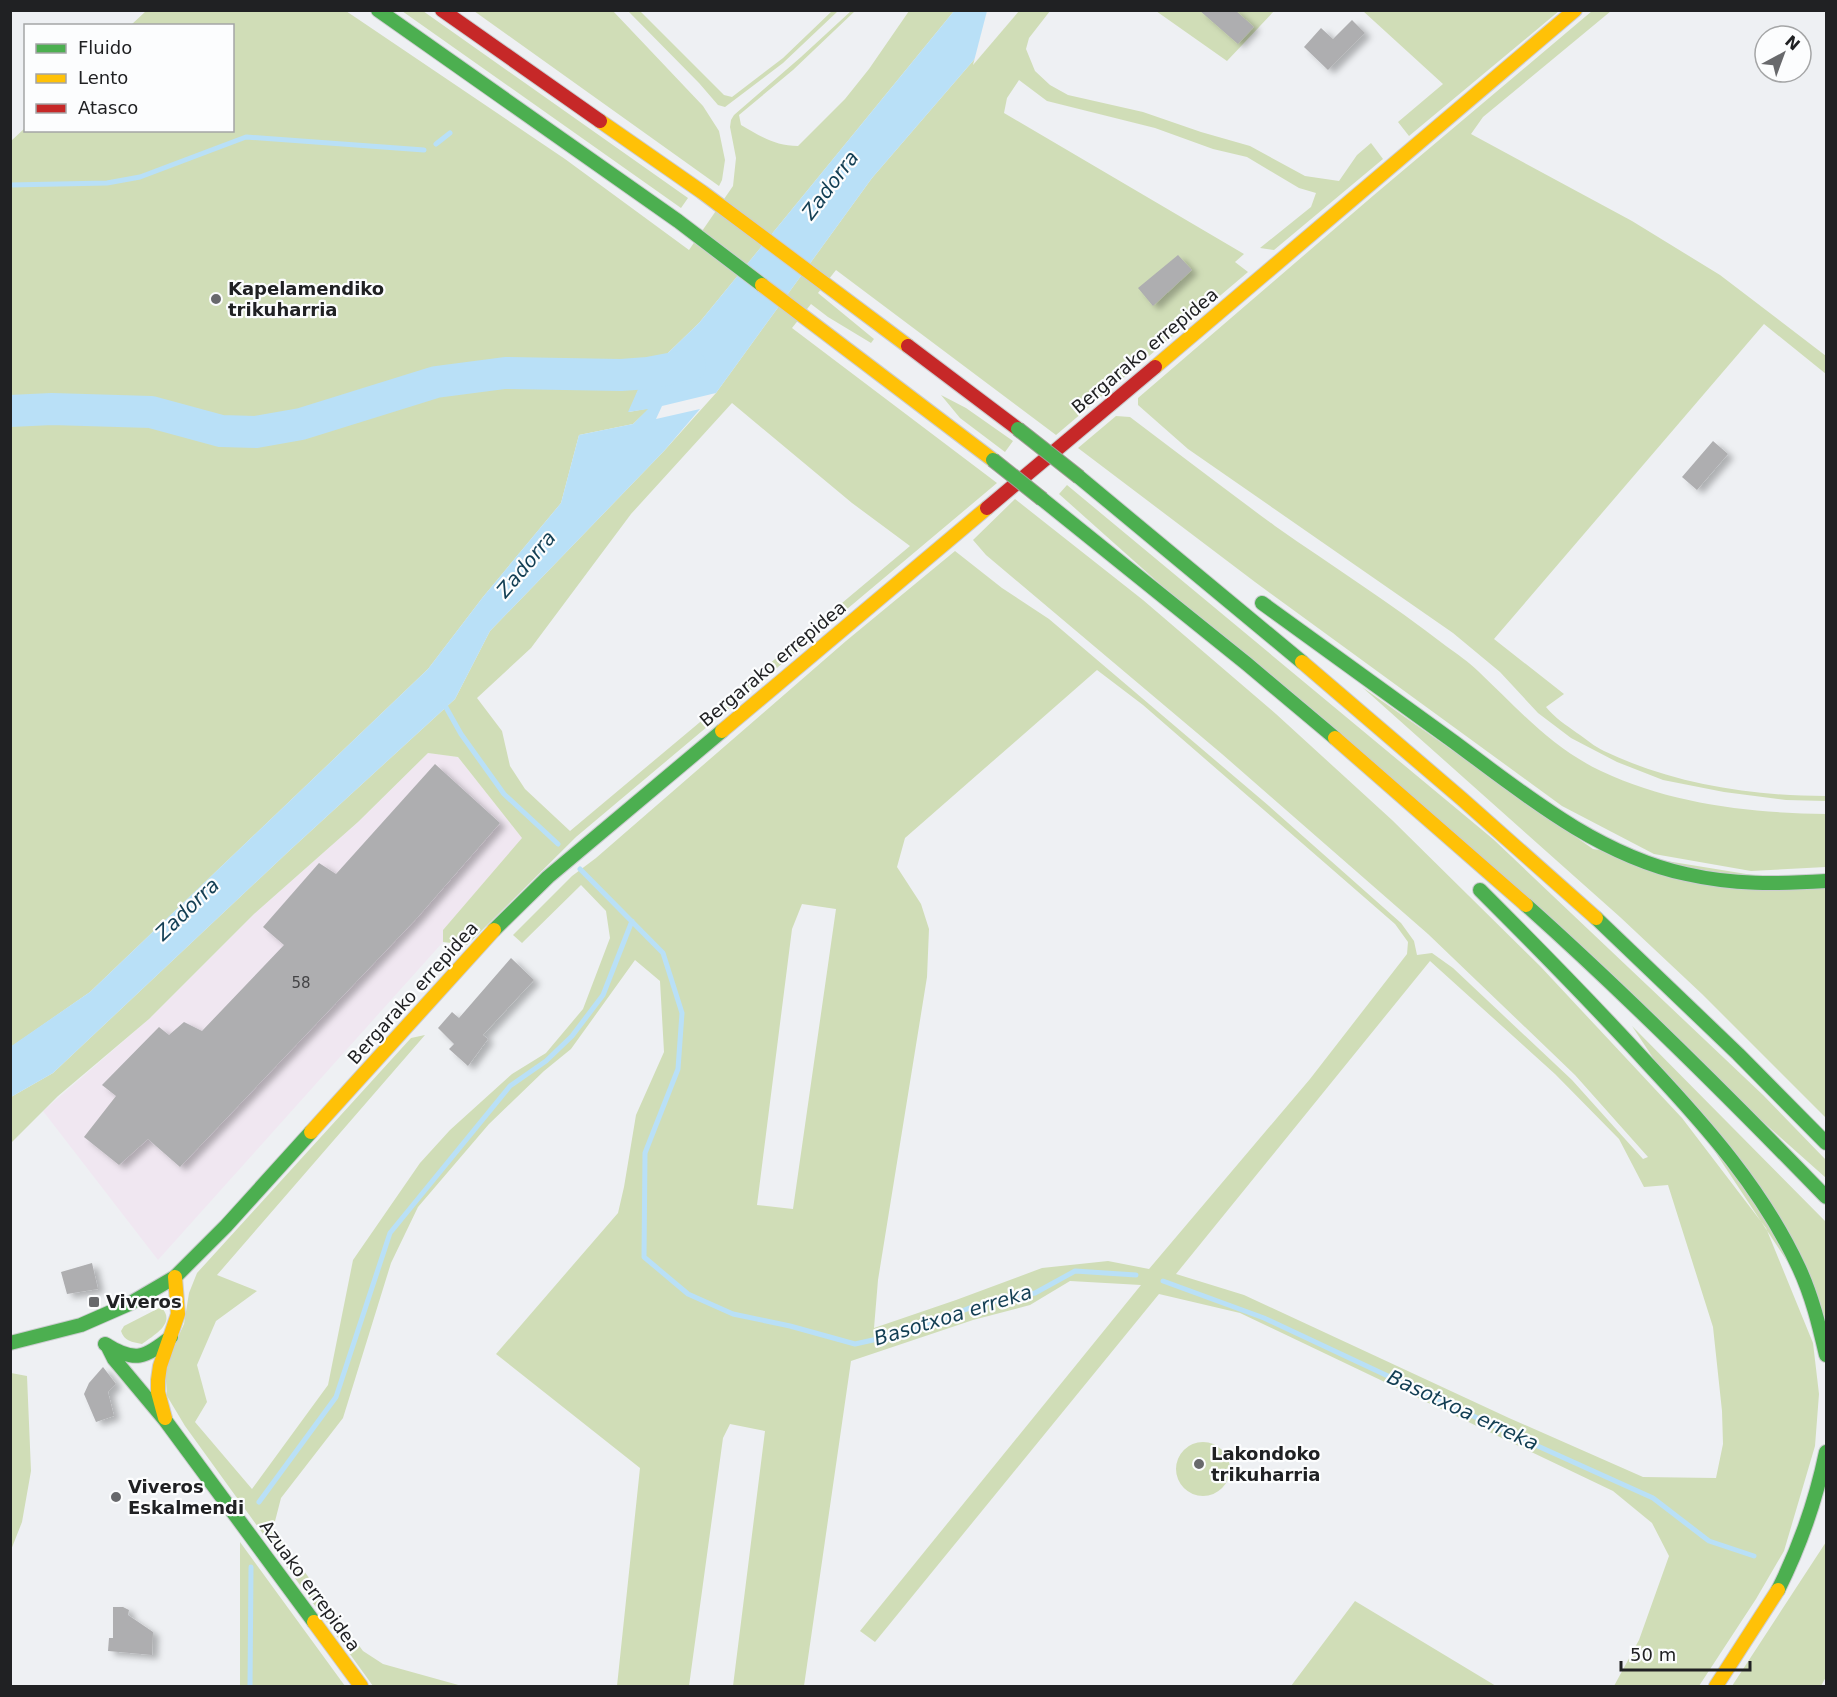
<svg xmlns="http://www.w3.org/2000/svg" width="1837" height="1697" font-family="'DejaVu Sans',sans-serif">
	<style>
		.industrial { fill: #f0e7f1 }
		.green { fill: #d0ddb7; fill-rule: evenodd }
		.water { fill: #b9e0f7 }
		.pier { fill: #eef0f3 }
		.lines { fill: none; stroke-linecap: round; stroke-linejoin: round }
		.stream { stroke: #b9e0f7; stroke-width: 5 }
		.river { stroke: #b9e0f7; stroke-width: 32 }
		.building { fill: #aeaeb0; filter: url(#shadow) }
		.fast-casing { stroke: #cccdd0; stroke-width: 16 }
		.slow-casing { stroke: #cccdd0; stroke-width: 16 }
		.jam-casing { stroke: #cccdd0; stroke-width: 16 }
		.fast { stroke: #4caf50; stroke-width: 14 }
		.slow { stroke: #ffc107; stroke-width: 14 }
		.jam { stroke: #c62828; stroke-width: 14 }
		.fast-bridge-casing { stroke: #a39f97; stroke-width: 16; stroke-linecap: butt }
		.fast-bridge { stroke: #4caf50; stroke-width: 14 }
		.poi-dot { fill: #68696c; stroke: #fcfdfe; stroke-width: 2 }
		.labels { text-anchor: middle; stroke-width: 4.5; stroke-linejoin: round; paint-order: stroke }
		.number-label { font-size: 15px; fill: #444446 }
		.poi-label { font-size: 18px; font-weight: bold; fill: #202123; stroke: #fcfdfe; text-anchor: start }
		.street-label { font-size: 18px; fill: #202123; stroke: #fcfdfe }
		.water-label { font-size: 20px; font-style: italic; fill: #123e53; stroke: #fcfdfe }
	</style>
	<defs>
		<filter id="shadow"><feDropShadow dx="6" dy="4" stdDeviation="3" flood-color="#0004"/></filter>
	</defs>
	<rect width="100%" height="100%" fill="#eef0f3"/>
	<path class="industrial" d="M 428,753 L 458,757 L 523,839 L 443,930 L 443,942 L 158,1260 L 43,1111 L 149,1019 L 254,914 L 358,822 Z"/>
	<path class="green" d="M 146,11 L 346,11 L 565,159 L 689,250 L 733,186 L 736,158 L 730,127 L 731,120 L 734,115 L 801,57 L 851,11 L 855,11 L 793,70 L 739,115 L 741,125 C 760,136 775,146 798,146 L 845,99 L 869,69 L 909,11 L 954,11 L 699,323 L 644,376 L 629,412 L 650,408 L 633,424 L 579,435 L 561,503 L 483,597 L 428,669 L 90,992 L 11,1047 L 11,141 L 25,128 L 26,130 L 232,130 L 232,26 L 131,25 Z
		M 402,11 L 423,11 L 688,198 L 681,208 Z
		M 474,11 L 613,11 L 703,106 L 719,131 L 725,160 L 722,180 L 719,186 Z
		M 628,11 L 640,11 L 724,95 L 732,97 L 783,58 L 832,11 L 838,11 L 783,63 L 725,107 L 718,105 L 699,83 Z
		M 1016,11 L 1050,11 L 1029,38 L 1026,49 L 1035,71 L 1050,85 L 1068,95 L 1143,112 L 1201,132 L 1250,146 L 1305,176 L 1339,181 L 1357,155 L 1371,143 L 1383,159 L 1274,250 L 1260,248 L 1311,207 L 1316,193 L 1299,188 L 1247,157 L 1213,149 L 1155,128 L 1047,101 L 1019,80 L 1007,98 L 1004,113 L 1244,254 L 1235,262 L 1248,272 L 1056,435 L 836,270 L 818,293 L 874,339 L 871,343 L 828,317 L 811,304 L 792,328 L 997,483 L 576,837 L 467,945 L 443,942 L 443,930 L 522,838 L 458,757 L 428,753 L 358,822 L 254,914 L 149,1019 L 58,1096 L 11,1143 L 11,1097 L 53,1073 L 289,851 L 455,699 L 490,631 L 664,451 L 716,393 L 872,178 ZM 732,403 L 852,503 L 910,546 L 570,831 L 525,789 L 510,766 L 502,731 L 477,698 L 531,648 L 631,514 Z
		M 1156,11 L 1274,11 L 1227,61 Z
		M 1363,11 L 1559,11 L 1409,136 L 1398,122 L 1443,84 Z
		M 1592,11 L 1611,11 L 1483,117 L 1471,134 L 1632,221 L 1720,275 L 1826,356 L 1826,374 L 1764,324 L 1494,639 L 1564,694 L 1546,707 C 1555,718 1566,725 1577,733 C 1586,739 1595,747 1604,751 C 1673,784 1751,796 1826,796 L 1826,801 L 1786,800 L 1724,792 L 1663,780 L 1617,762 L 1571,738 L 1538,713 L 1500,672 L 1453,633 L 1188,449 L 1138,405 L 1138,398 L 1374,195 Z
		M 941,395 L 966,408 L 1013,441 L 1005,452 L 960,418 Z
		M 1116,416 L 1130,417 C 1178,453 1226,490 1275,526 C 1332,566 1391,603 1446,646 C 1457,654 1469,662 1478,671 C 1517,708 1552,748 1601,771 C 1671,804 1750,813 1826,814 L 1826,867 L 1751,871 L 1654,854 L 1562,806 L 1255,582 L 1078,448 Z
		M 1067,485 L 1493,839 L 1763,1095 L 1826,1160 L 1826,1178 L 1059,494 Z
		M 1015,499 L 1143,600 L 1276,714 L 1392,820 L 1540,966 L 1682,1118 L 1766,1228 L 1813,1343 L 1819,1394 L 1815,1446 L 1784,1551 L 1756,1599 L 1699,1686 L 1614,1686 L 1639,1640 L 1669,1556 L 1652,1523 L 1613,1491 L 1240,1313 L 1159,1294 L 875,1642 L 860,1631 L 1141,1285 L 1070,1281 L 1030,1305 L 973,1320 L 851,1361 L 804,1686 L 733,1686 L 765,1431 L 730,1424 L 723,1438 L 689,1686 L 617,1686 L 640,1468 L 496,1354 L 618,1213 L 624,1187 L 636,1115 L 664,1052 L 660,981 L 635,960 L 571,1049 L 544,1071 L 489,1124 L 418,1207 L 391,1263 L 343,1418 L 281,1498 L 273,1529 L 363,1651 L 383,1664 L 462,1686 L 373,1686 L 185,1426 L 167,1396 L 165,1366 L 184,1324 L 189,1293 L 197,1273 L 411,1038 L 425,1035 L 217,1275 L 257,1291 L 216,1321 L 197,1365 L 207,1402 L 195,1422 L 252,1489 L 328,1385 L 353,1260 L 420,1163 L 450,1130 L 512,1074 L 546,1053 L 583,1009 L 610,938 L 606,911 L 581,885 L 522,943 L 513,935 L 572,876 L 596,858 L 846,641 L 955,551 L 1002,588 L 1049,619 L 1269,806 L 1401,923 L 1414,941 L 1417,955 L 1432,953 L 1453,968 L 1572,1080 L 1643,1159 L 1648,1157 L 1575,1075 L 1428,934 L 1222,754 L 986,555 L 973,540 ZM 1097,670 L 1143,705 L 1395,924 L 1408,942 L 1407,954 L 1310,1079 L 1149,1269 L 1108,1261 L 1042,1268 L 956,1300 L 874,1328 L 878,1280 L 927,977 L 929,929 L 921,904 L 897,867 L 905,838 ZM 802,904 L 836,909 L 793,1209 L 757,1205 L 792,929 ZM 1430,961 L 1555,1074 L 1619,1139 L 1644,1187 L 1668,1185 L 1713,1327 L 1722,1411 L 1723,1444 L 1716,1478 L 1643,1477 L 1509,1418 L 1244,1295 L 1176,1274 Z
		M 1362,687 L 1593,849 L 1826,887 L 1826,1118 L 1702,994 L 1620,917 Z
		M 1632,1026 L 1826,1222 L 1826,1320 Z
		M 161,1307 C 177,1323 154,1335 142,1344 C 132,1342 124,1341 121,1331 L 124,1326 Z
		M 11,1373 L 27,1376 L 31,1471 L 22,1522 L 11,1550 Z
		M1176 1469a27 27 0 1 1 54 0a27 27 0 1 1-54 0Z
		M 240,1542 L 345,1686 L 240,1686 Z
		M 1826,1542 L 1826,1677 L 1821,1686 L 1732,1686 Z
		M 1355,1601 L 1496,1686 L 1291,1686 Z"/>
	<path class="water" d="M 954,11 L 1016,11 L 872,178 L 716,393 L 662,406 L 656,419 L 700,409 L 664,451 L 490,631 L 455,699 L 289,851 L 53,1073 L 11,1097 L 10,1047 L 90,992 L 428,669 L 483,597 L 561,503 L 579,435 L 633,424 L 648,409 L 628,412 L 644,376 L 699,323 Z"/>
	<path class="pier" d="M 987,11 L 1019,11 L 973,65 Z"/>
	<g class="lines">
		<path class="stream" d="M 436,144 L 450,133
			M 10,185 L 107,183 L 140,177 L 246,137 L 424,150
			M 443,702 L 461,734 L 504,794 L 558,844
			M 580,869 L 663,953 L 682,1013 L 678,1069 L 645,1153 L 644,1257 L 688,1294 L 733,1314 L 790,1326 L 855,1344 L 909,1332 L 977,1305 L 1035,1293 L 1075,1271 L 1136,1275
			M 1163,1281 L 1264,1318 L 1531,1443 L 1653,1498 L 1709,1541 L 1754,1556
			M 259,1502 L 336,1397 L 390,1233 L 510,1086 L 546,1061 L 572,1036 L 603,995 L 632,921
			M 250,1686 L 251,1567"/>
		<path class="river" d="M 10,411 L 52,409 L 151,412 L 221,431 L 256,432 L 301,424 L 436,382 L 505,373 L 621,375 L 648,373 L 690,365"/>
	</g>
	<path class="building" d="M 1199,10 L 1235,10 L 1254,27 L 1238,44 Z
		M 1352,20 L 1365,33 L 1328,70 L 1304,47 L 1321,28 L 1333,39 Z
		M 1178,255 L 1192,270 L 1153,306 L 1138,288 Z
		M 1713,441 L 1728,454 L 1697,490 L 1682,477 Z
		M 435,764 L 500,823 L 417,918 L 180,1167 L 148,1139 L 119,1165 L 84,1137 L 116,1096 L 102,1085 L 159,1027 L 169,1035 L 184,1022 L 202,1031 L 284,945 L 263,927 L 319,863 L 336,874 Z
		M 511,958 L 534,980 L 483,1035 L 488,1039 L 468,1066 L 449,1049 L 454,1044 L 438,1028 L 452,1012 L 459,1018 Z
		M 92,1263 L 98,1289 L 67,1294 L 61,1272 Z
		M 103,1367 L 116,1384 L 108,1392 L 114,1416 L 96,1422 L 84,1394 L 89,1383 Z
		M 113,1607 L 123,1607 L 129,1610 L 128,1615 L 153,1632 L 152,1655 L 108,1651 L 109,1638 L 113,1638 Z"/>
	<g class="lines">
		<defs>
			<path id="fast" d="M 378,10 L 678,221 L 762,285
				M 1079,477 L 1302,662
				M 1042,499 L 1247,664 L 1335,738
				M 1262,603 C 1326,649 1390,696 1454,742 C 1524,794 1598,855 1686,874 C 1734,885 1777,884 1826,881
				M 1480,890 C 1537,947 1593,1004 1648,1064 C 1706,1126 1763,1190 1799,1268 C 1812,1296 1819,1325 1826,1355
				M 1526,905 C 1630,998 1729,1097 1826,1197
				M 1596,918 L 1738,1054 L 1826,1143
				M 494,930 L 548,877 L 722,731
				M 10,1343 L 81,1325 L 129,1304 L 175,1277 L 226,1226 L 311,1132
				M 105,1344 C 135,1363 145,1358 171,1337
				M 107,1345 L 114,1359 L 165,1420 L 314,1622
				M 1778,1590 C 1800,1546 1816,1500 1826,1452"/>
			<path id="slow" d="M 600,121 L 702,192 L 908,346
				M 762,285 L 993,460
				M 1155,367 L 1575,10
				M 1302,662 L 1462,799 L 1596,918
				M 722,731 L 987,508
				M 1335,738 L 1526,905
				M 311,1132 L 494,930
				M 165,1418 L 158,1392 L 158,1380 L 160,1366 L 178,1314 L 175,1277
				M 314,1622 L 361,1686
				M 1716,1686 L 1778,1590"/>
			<path id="jam" d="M 442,10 L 600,121
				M 908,346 L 1018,429
				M 987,508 L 1155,367"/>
		</defs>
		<use href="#fast" class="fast-casing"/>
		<use href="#slow" class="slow-casing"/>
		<use href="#jam" class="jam-casing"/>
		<use href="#fast" class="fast"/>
		<use href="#slow" class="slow"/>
		<use href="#jam" class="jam"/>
		<defs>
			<path id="fast-bridge" d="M 1018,429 L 1079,477
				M 993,460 L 1042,499"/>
		</defs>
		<use href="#fast-bridge" class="fast-bridge-casing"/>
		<use href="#fast-bridge" class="fast-bridge"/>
	</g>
	<g class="poi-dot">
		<circle cx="216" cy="299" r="6"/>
		<rect x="88" y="1296" width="12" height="12" rx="3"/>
		<circle cx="1199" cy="1464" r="6"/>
		<circle cx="116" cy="1497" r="6"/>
	</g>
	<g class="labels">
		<g class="number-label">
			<text x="301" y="988">58</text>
		</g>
		<g class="poi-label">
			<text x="228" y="295">Kapelamendiko<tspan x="228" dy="21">trikuharria</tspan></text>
			<text x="106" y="1308">Viveros</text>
			<text x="1211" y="1460">Lakondoko<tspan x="1211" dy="21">trikuharria</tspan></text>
			<text x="128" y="1493">Viveros<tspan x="128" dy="21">Eskalmendi</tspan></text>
		</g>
		<g class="street-label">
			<text transform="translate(1145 351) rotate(-40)" y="6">Bergarako errepidea</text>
			<text transform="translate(773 664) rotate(-40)" y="6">Bergarako errepidea</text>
			<text transform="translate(413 993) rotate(-48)" y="6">Bergarako errepidea</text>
			<text transform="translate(310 1586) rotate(54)" y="6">Azuako errepidea</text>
		</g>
		<g class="water-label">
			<text transform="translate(830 185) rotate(-53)" y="7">Zadorra</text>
			<text transform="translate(526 564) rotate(-50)" y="7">Zadorra</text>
			<text transform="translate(187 909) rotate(-44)" y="7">Zadorra</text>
			<text transform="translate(953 1315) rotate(-17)" y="7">Basotxoa erreka</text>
			<text transform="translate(1463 1410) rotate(25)" y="7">Basotxoa erreka</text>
		</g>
	</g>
	<rect width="1837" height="1697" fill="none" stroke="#202123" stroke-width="24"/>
	<rect x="24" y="24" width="210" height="108" fill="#fcfdfe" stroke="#a4a5a6" stroke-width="1.5"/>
	<rect x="36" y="44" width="30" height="9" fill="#4caf50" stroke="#a4a5a6" stroke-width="1.5"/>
	<text x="78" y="54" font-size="18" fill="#202123">Fluido</text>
	<rect x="36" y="74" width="30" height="9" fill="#ffc107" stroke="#a4a5a6" stroke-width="1.5"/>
	<text x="78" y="84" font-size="18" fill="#202123">Lento</text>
	<rect x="36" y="104" width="30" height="9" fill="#c62828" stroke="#a4a5a6" stroke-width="1.5"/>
	<text x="78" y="114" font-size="18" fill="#202123">Atasco</text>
	<g transform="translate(1783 54) rotate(41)"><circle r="28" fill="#fcfdfe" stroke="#a4a5a6" stroke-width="1.5"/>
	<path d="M0-4.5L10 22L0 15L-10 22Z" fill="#68696c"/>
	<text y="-9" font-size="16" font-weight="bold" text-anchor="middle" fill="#202123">N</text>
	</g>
	<path d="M1621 1661v9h129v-9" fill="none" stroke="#202123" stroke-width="3"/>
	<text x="1630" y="1661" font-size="18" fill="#202123" stroke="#fcfdfe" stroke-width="4.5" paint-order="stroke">50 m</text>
</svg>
